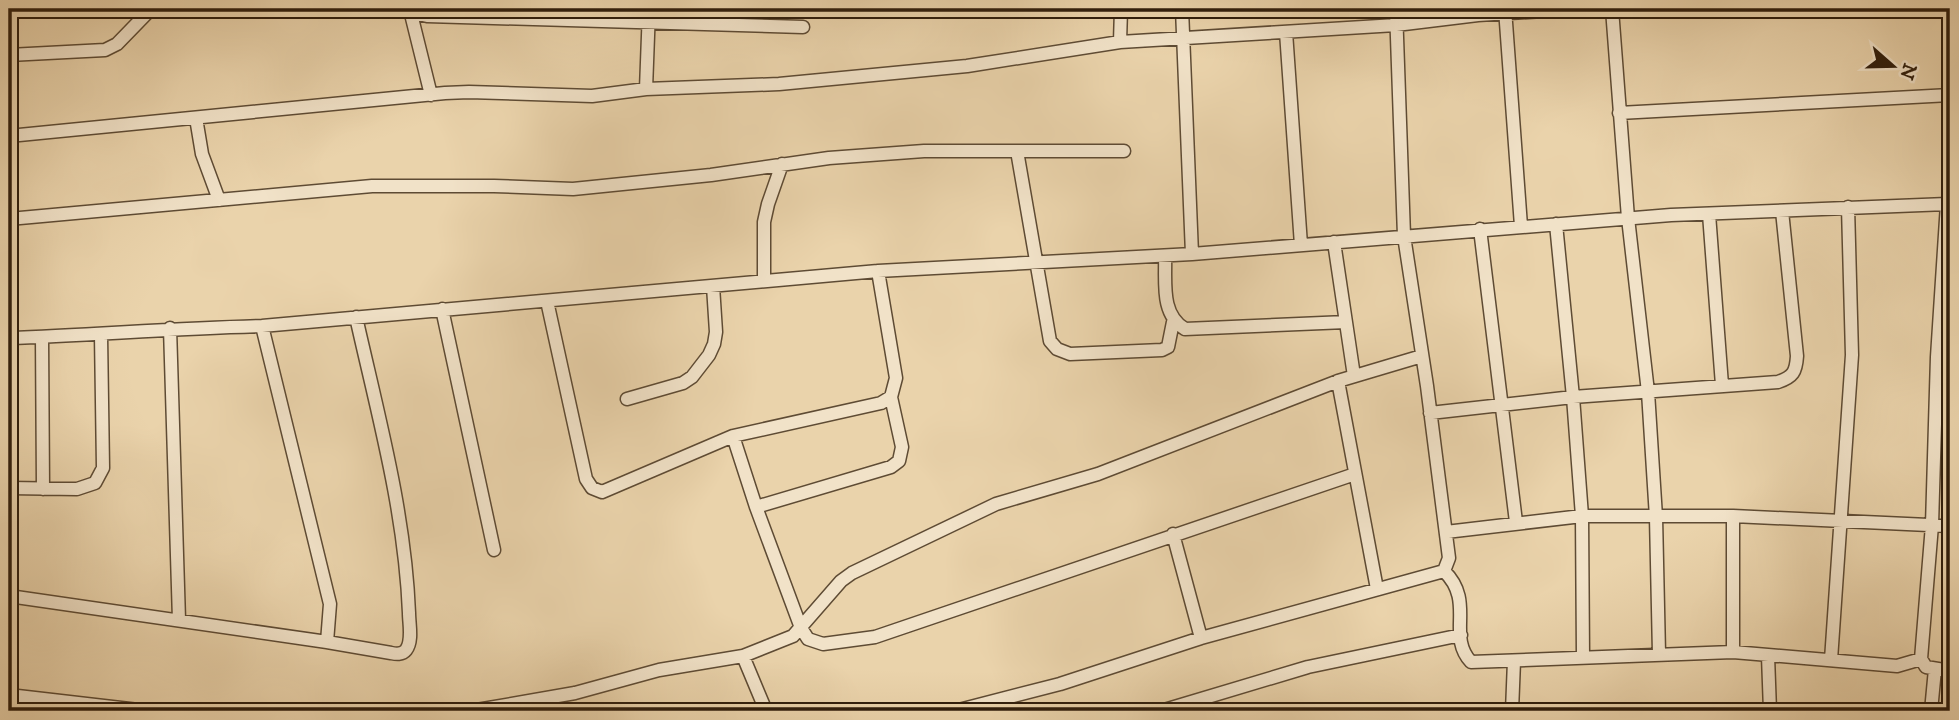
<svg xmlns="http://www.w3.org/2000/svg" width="1959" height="720" font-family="'IM FELL DW Pica',serif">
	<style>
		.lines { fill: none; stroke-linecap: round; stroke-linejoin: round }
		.minor-casing { stroke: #5e4b34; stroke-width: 15 }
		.minor { stroke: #f1e2c8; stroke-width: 12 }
	</style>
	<rect width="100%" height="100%" fill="#ead3ab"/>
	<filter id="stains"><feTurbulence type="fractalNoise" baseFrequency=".00286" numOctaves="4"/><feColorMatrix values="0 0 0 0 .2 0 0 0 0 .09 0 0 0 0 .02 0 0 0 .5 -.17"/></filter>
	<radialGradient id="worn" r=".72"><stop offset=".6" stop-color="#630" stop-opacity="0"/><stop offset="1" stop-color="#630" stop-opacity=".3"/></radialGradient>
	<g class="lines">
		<defs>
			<path id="minor" d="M 396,9 L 427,16 L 803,27
				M 1182,9 L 1192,254
				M 1505,9 L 1521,226
				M 1612,9 L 1628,218 L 1648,392 L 1656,517 L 1659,654
				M 411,14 L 431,95
				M 1286,32 L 1301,245
				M 1120,42 L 1121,9
				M 9,55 L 105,50 L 117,44 L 151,9
				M 646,89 L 649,9
				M 1619,113 L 1950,95
				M 196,118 L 202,154 L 219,200
				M 9,136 L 445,93 L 469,92 L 592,96 L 646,89 L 779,84 L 967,66 L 1120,42 L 1396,25 L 1478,15 L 1577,9
				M 1017,151 L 1050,341 L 1057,349 L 1070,354 L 1162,350 L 1168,347 L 1173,322
				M 1950,196 L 1947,204 L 1937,357 L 1950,357
				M 1709,214 L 1722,385
				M 9,219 L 372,186 L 494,186 L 573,189 L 711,175 L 829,158 L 924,151 L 1124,151
				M 1556,224 L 1573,397 L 1582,516 L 1583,657
				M 1480,229 L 1516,522
				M 1334,242 L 1354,376
				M 1165,256 C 1166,282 1160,314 1185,329 L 1346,322
				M 764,281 L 764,222 L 768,204 L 782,164
				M 547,301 L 586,479 L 592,488 L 602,492 L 733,436 L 881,403 L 891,397 L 896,378 L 878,271
				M 442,309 L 494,550
				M 262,326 L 330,604 L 327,642
				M 170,328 L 179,620
				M 42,337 L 43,489
				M 9,338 C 93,335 178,328 262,326 L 878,271 L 1192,254 L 1671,215 L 1947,204
				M 1937,357 L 1932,525 L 1921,659 L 1926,667 L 1950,671
				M 1338,381 L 1377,589
				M 627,399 L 683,383 L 692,377 L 709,355 L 714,344 L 716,332 L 713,286
				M 1430,413 L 1573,397 L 1778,382 C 1793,377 1796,372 1797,356 L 1782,211
				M 733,436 L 756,507 L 801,628 L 808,639 L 823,644 L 875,637 L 1355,474
				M 9,488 L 77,489 L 95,483 L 103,468 L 101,335
				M 756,507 L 891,467 L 899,461 L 902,447 L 891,397
				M 1446,532 L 1582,516 L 1733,516 L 1950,526
				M 1173,534 L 1201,638
				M 1444,571 C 1476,602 1446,635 1471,662 L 1733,652 L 1897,666 L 1921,659
				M 9,596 L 327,642 L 391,653 C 396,654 402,655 406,650 C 413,641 409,624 409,613 C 405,512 378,415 356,317
				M 1733,652 L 1733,516
				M 743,656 L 793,636 L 841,581 L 852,573 L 996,504 L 1098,474 L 1338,381 L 1422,356
				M 1768,656 L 1770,711
				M 1831,660 L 1852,355 L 1848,207
				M 9,695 L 147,711
				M 471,711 L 575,693 L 659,670 L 743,656 L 766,711
				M 955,711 L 1060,684 L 1201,638 L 1444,571 L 1449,558 L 1427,386 L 1404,236 L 1396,9
				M 1161,711 L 1308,667 L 1461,635
				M 1512,711 L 1514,661
				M 1931,711 L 1935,669"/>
		</defs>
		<use href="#minor" class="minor-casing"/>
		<use href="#minor" class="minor"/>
	</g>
	<rect width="1959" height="720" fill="none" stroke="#ead3ab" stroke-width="35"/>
	<rect x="10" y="10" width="1938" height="699" fill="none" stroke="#301e0c" stroke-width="3.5"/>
	<rect x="18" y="18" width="1924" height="685" fill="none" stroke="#301e0c" stroke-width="2"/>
	<g transform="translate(1893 66) rotate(110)" stroke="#f1e2c8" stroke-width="5" paint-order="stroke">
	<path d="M0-5L12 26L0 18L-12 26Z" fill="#301e0c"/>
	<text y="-10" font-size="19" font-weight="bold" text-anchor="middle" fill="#301e0c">N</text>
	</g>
	<rect width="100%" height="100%" filter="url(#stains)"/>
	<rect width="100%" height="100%" fill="url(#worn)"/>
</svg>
